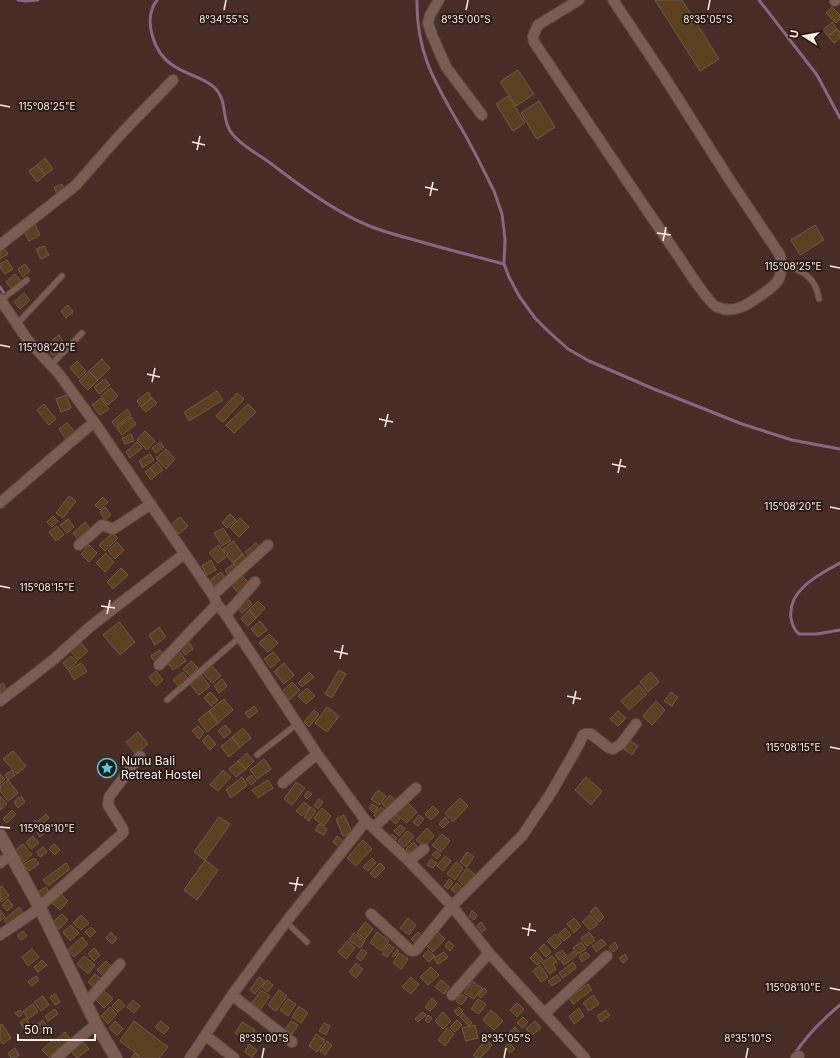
<svg xmlns="http://www.w3.org/2000/svg" width="840" height="1058" font-family="Inter,sans-serif">
	<style>
		.lines { fill: none; stroke-linecap: round; stroke-linejoin: round }
		.stream { stroke: #886784; stroke-width: 3 }
		.building { fill: #5b4120; stroke: #6e5c46 }
		.service-casing { stroke: #5f4942; stroke-width: 7 }
		.minor-casing { stroke: #5f4942; stroke-width: 12 }
		.tertiary-casing { stroke: #5f4942; stroke-width: 14 }
		.service { stroke: #795c52; stroke-width: 5 }
		.minor { stroke: #795c52; stroke-width: 10 }
		.tertiary { stroke: #795c52; stroke-width: 12 }
		.ticks { fill: none; stroke: #ffede8; stroke-width: 1.5 }
		.labels { text-anchor: middle; stroke-width: 3.5; stroke-linejoin: round; paint-order: stroke }
		.poi-label { font-size: 12px; fill: #ffede8; stroke: #251915; text-anchor: start }
		.ticks-label { font-size: 10px; text-anchor: middle; fill: #ffede8; stroke: #251915; stroke-width: 3.5; stroke-linejoin: round; paint-order: stroke }
	</style>
	<rect width="100%" height="100%" fill="#472d25"/>
	<g class="lines">
		<path class="stream" d="M 18,0 L 26,1 L 38,0
			M 157,0 C 142,20 154,54 174,66 C 187,75 203,77 214,87 C 229,101 220,122 234,136 C 245,148 260,155 273,165 C 300,186 336,212 367,225 C 381,231 396,235 411,239 C 442,248 473,256 504,264
			M 417,0 C 416,56 438,87 464,133 C 475,152 484,171 494,191 L 502,214 L 505,239 L 504,264 L 509,277 L 519,296 L 535,318 L 548,331 L 568,349 L 589,361 L 654,389 L 742,424 L 792,440 L 840,449
			M 759,0 L 817,75 L 840,118
			M 0,287 L 5,295
			M 840,563 C 820,574 787,590 791,618 C 792,624 794,630 799,634 L 817,634 L 840,630
			M 794,1055 C 806,1036 822,1020 840,1005"/>
	</g>
	<path class="building" d="M 655,0 L 682,0 L 719,59 L 700,71 Z
		M 832,7 L 840,15 L 840,19 L 836,23 L 826,13 Z
		M 832,22 L 837,29 L 828,36 L 823,30 Z
		M 837,29 L 840,32 L 840,38 L 834,43 L 828,36 Z
		M 518,70 L 534,94 L 516,106 L 500,82 Z
		M 508,96 L 525,123 L 513,131 L 496,104 Z
		M 539,101 L 555,127 L 537,139 L 521,113 Z
		M 45,158 L 53,169 L 45,175 L 37,165 Z
		M 37,165 L 45,175 L 37,182 L 29,171 Z
		M 62,184 L 65,190 L 57,194 L 54,187 Z
		M 34,223 L 40,235 L 29,241 L 23,229 Z
		M 815,225 L 824,240 L 800,255 L 791,240 Z
		M 44,246 L 49,255 L 41,259 L 36,249 Z
		M 4,248 L 8,254 L 0,259 L 0,251 Z
		M 7,260 L 13,269 L 5,274 L 0,267 L 0,264 Z
		M 25,264 L 30,271 L 23,277 L 18,269 Z
		M 15,274 L 21,281 L 12,289 L 6,282 Z
		M 24,293 L 30,300 L 20,309 L 14,302 Z
		M 68,305 L 73,312 L 66,318 L 61,311 Z
		M 59,335 L 66,346 L 53,356 L 45,346 Z
		M 102,359 L 110,368 L 98,380 L 89,371 Z
		M 77,361 L 86,371 L 79,378 L 70,368 Z
		M 89,371 L 98,380 L 88,390 L 79,381 Z
		M 105,379 L 110,385 L 99,394 L 94,387 Z
		M 111,388 L 118,396 L 108,405 L 101,396 Z
		M 217,391 L 223,400 L 189,421 L 184,412 Z
		M 148,392 L 152,398 L 141,407 L 137,401 Z
		M 237,393 L 244,399 L 223,422 L 216,416 Z
		M 66,395 L 71,408 L 61,412 L 56,399 Z
		M 101,398 L 109,409 L 100,415 L 92,405 Z
		M 152,398 L 157,403 L 146,412 L 141,407 Z
		M 44,404 L 56,419 L 49,425 L 37,410 Z
		M 248,404 L 256,412 L 234,433 L 226,425 Z
		M 127,409 L 131,415 L 116,427 L 112,422 Z
		M 131,417 L 136,424 L 122,435 L 117,428 Z
		M 67,423 L 75,432 L 66,439 L 59,429 Z
		M 145,431 L 155,441 L 147,450 L 137,440 Z
		M 131,434 L 134,441 L 125,444 L 122,438 Z
		M 137,442 L 142,448 L 130,458 L 126,452 Z
		M 160,442 L 164,447 L 156,453 L 152,448 Z
		M 166,449 L 175,459 L 166,469 L 156,458 Z
		M 150,454 L 154,460 L 143,468 L 139,461 Z
		M 157,462 L 163,470 L 156,475 L 150,468 Z
		M 150,468 L 156,475 L 151,480 L 145,472 Z
		M 69,496 L 76,501 L 63,518 L 56,513 Z
		M 103,497 L 108,502 L 100,510 L 95,505 Z
		M 105,507 L 111,515 L 105,520 L 100,512 Z
		M 230,514 L 236,520 L 227,528 L 222,523 Z
		M 53,516 L 58,521 L 52,527 L 47,522 Z
		M 180,517 L 188,526 L 179,534 L 171,525 Z
		M 240,518 L 249,527 L 239,537 L 230,528 Z
		M 68,519 L 74,527 L 67,533 L 60,525 Z
		M 85,522 L 92,531 L 80,542 L 73,533 Z
		M 57,526 L 64,535 L 56,541 L 49,532 Z
		M 223,528 L 231,540 L 222,546 L 214,533 Z
		M 113,533 L 118,538 L 105,551 L 99,545 Z
		M 233,541 L 243,554 L 233,563 L 227,556 L 228,554 L 223,549 Z
		M 117,542 L 124,550 L 115,559 L 108,551 Z
		M 256,543 L 262,549 L 251,559 L 245,552 Z
		M 89,545 L 97,553 L 89,562 L 81,554 Z
		M 219,545 L 227,556 L 218,563 L 209,553 Z
		M 106,553 L 114,562 L 105,572 L 96,563 Z
		M 243,554 L 249,561 L 238,569 L 233,563 Z
		M 211,560 L 216,570 L 207,575 L 202,566 Z
		M 234,564 L 238,569 L 229,576 L 225,570 Z
		M 121,568 L 128,575 L 113,589 L 107,582 Z
		M 221,572 L 227,580 L 215,588 L 210,580 Z
		M 241,575 L 250,584 L 239,594 L 231,584 Z
		M 246,597 L 252,604 L 242,613 L 236,606 Z
		M 258,601 L 265,608 L 256,618 L 249,610 Z
		M 249,610 L 256,618 L 248,626 L 241,619 Z
		M 260,621 L 267,630 L 258,637 L 251,629 Z
		M 119,622 L 135,642 L 120,655 L 103,635 Z
		M 159,627 L 166,637 L 155,645 L 149,635 Z
		M 269,634 L 278,643 L 268,652 L 259,643 Z
		M 188,641 L 193,649 L 185,655 L 180,647 Z
		M 80,642 L 88,651 L 78,660 L 70,650 Z
		M 160,650 L 165,656 L 156,663 L 151,656 Z
		M 179,651 L 186,661 L 173,670 L 166,661 Z
		M 273,652 L 280,660 L 271,668 L 264,659 Z
		M 71,656 L 77,662 L 68,670 L 63,663 Z
		M 191,661 L 198,668 L 190,676 L 183,669 Z
		M 81,663 L 87,671 L 74,680 L 69,671 Z
		M 284,663 L 294,675 L 284,684 L 274,672 Z
		M 211,665 L 221,676 L 212,683 L 203,673 Z
		M 339,670 L 346,674 L 332,698 L 325,694 Z
		M 156,671 L 163,680 L 156,686 L 149,677 Z
		M 183,672 L 189,680 L 180,688 L 173,680 Z
		M 309,672 L 314,677 L 302,687 L 298,683 Z
		M 651,672 L 659,682 L 648,692 L 640,682 Z
		M 201,675 L 210,686 L 199,695 L 190,684 Z
		M 222,679 L 227,686 L 219,693 L 214,686 Z
		M 292,682 L 300,690 L 289,700 L 282,692 Z
		M 3,683 L 8,693 L 0,698 L 0,685 Z
		M 639,685 L 647,694 L 629,710 L 621,701 Z
		M 307,688 L 315,696 L 306,704 L 298,696 Z
		M 210,692 L 218,700 L 211,706 L 204,698 Z
		M 671,692 L 678,697 L 672,706 L 664,701 Z
		M 224,699 L 233,710 L 218,723 L 209,711 Z
		M 656,701 L 665,710 L 652,725 L 643,716 Z
		M 254,706 L 258,711 L 249,718 L 245,713 Z
		M 327,707 L 339,716 L 327,732 L 315,723 Z
		M 314,710 L 319,714 L 309,727 L 304,722 Z
		M 209,711 L 218,723 L 207,732 L 198,720 Z
		M 618,711 L 626,718 L 618,726 L 610,719 Z
		M 225,725 L 231,732 L 224,738 L 218,731 Z
		M 198,726 L 204,733 L 199,739 L 192,731 Z
		M 243,728 L 251,738 L 240,747 L 232,737 Z
		M 138,732 L 148,744 L 136,754 L 126,742 Z
		M 208,735 L 216,744 L 210,750 L 202,741 Z
		M 232,737 L 240,747 L 229,757 L 221,747 Z
		M 629,740 L 638,746 L 632,755 L 624,749 Z
		M 13,751 L 26,766 L 17,774 L 3,759 Z
		M 247,753 L 254,761 L 246,769 L 238,761 Z
		M 264,759 L 271,769 L 257,779 L 250,770 Z
		M 238,761 L 246,769 L 236,777 L 229,769 Z
		M 12,770 L 15,775 L 8,780 L 5,775 Z
		M 223,770 L 231,777 L 218,791 L 210,785 Z
		M 0,774 L 5,779 L 0,784 Z
		M 251,775 L 256,781 L 251,785 L 246,779 Z
		M 242,777 L 247,785 L 231,798 L 226,790 Z
		M 586,777 L 602,791 L 591,805 L 575,790 Z
		M 8,780 L 18,793 L 8,801 L 0,791 L 0,786 Z
		M 268,780 L 273,788 L 258,798 L 252,790 Z
		M 296,782 L 305,788 L 292,805 L 284,799 Z
		M 378,790 L 386,796 L 379,805 L 371,799 Z
		M 308,791 L 312,794 L 307,799 L 304,796 Z
		M 390,795 L 397,801 L 389,810 L 382,804 Z
		M 0,796 L 7,804 L 0,810 Z
		M 21,796 L 25,802 L 18,808 L 14,802 Z
		M 460,798 L 468,806 L 453,822 L 445,813 Z
		M 319,799 L 323,802 L 318,809 L 314,806 Z
		M 304,802 L 310,807 L 302,816 L 296,811 Z
		M 407,802 L 417,812 L 407,823 L 396,814 Z
		M 372,804 L 378,808 L 374,813 L 369,808 Z
		M 433,806 L 439,812 L 431,820 L 425,814 Z
		M 311,807 L 316,811 L 309,821 L 304,817 Z
		M 381,807 L 386,811 L 379,820 L 374,815 Z
		M 322,808 L 331,816 L 324,826 L 314,818 Z
		M 12,810 L 16,814 L 7,823 L 3,819 Z
		M 46,814 L 49,818 L 42,824 L 38,821 Z
		M 344,815 L 352,832 L 343,836 L 336,819 Z
		M 395,815 L 400,819 L 396,824 L 391,820 Z
		M 419,815 L 424,819 L 418,826 L 413,822 Z
		M 219,817 L 230,824 L 205,860 L 194,852 Z
		M 445,817 L 449,822 L 443,828 L 439,824 Z
		M 35,820 L 40,825 L 37,828 L 32,823 Z
		M 319,824 L 327,829 L 324,835 L 315,830 Z
		M 45,825 L 49,829 L 40,837 L 37,833 Z
		M 400,825 L 405,829 L 399,836 L 394,831 Z
		M 427,828 L 434,836 L 424,847 L 416,840 Z
		M 407,831 L 414,836 L 405,847 L 398,841 Z
		M 392,834 L 397,838 L 393,842 L 389,838 Z
		M 442,834 L 450,841 L 441,852 L 432,845 Z
		M 33,836 L 39,843 L 31,849 L 26,842 Z
		M 337,836 L 346,843 L 342,849 L 333,842 Z
		M 363,840 L 372,849 L 356,866 L 347,858 Z
		M 413,842 L 420,849 L 413,856 L 406,849 Z
		M 23,844 L 32,855 L 24,862 L 15,851 Z
		M 54,844 L 60,850 L 55,855 L 49,849 Z
		M 43,847 L 47,852 L 40,857 L 37,852 Z
		M 436,851 L 441,855 L 437,859 L 432,855 Z
		M 467,852 L 474,857 L 467,867 L 460,862 Z
		M 445,856 L 451,861 L 443,871 L 437,866 Z
		M 34,858 L 39,864 L 29,871 L 24,864 Z
		M 372,858 L 376,863 L 368,871 L 363,867 Z
		M 431,859 L 437,863 L 433,868 L 427,865 Z
		M 205,860 L 218,870 L 197,900 L 184,890 Z
		M 456,862 L 463,868 L 455,880 L 447,874 Z
		M 66,863 L 70,869 L 48,886 L 43,880 Z
		M 380,863 L 385,868 L 375,878 L 370,873 Z
		M 467,868 L 475,875 L 465,887 L 458,880 Z
		M 449,879 L 453,882 L 448,889 L 444,886 Z
		M 457,883 L 464,889 L 458,895 L 451,889 Z
		M 2,886 L 9,896 L 1,902 L 0,900 L 0,887 Z
		M 46,887 L 50,894 L 42,900 L 36,893 Z
		M 60,893 L 68,901 L 60,910 L 51,902 Z
		M 8,899 L 13,906 L 7,911 L 2,905 Z
		M 19,907 L 23,913 L 8,925 L 4,920 Z
		M 596,907 L 604,917 L 599,922 L 590,912 Z
		M 0,910 L 5,917 L 0,921 Z
		M 472,911 L 477,915 L 474,920 L 469,916 Z
		M 62,914 L 68,920 L 59,929 L 53,922 Z
		M 81,915 L 89,923 L 81,930 L 73,923 Z
		M 590,915 L 598,924 L 590,930 L 582,922 Z
		M 408,918 L 416,925 L 409,935 L 400,928 Z
		M 574,918 L 581,926 L 574,933 L 567,924 Z
		M 365,922 L 373,929 L 365,939 L 357,933 Z
		M 481,922 L 486,929 L 482,932 L 477,926 Z
		M 71,925 L 79,933 L 70,941 L 63,932 Z
		M 91,927 L 96,932 L 90,937 L 85,932 Z
		M 565,928 L 571,935 L 564,941 L 558,935 Z
		M 23,931 L 27,936 L 21,940 L 17,936 Z
		M 437,931 L 445,939 L 433,952 L 425,944 Z
		M 111,932 L 117,939 L 112,944 L 106,938 Z
		M 377,932 L 389,941 L 382,951 L 370,943 Z
		M 418,932 L 423,937 L 416,944 L 411,939 Z
		M 589,932 L 595,940 L 587,946 L 581,938 Z
		M 354,933 L 365,941 L 360,948 L 349,940 Z
		M 555,934 L 562,942 L 555,949 L 547,941 Z
		M 82,937 L 88,944 L 74,957 L 68,950 Z
		M 602,939 L 606,944 L 596,952 L 592,946 Z
		M 347,941 L 355,948 L 346,959 L 338,952 Z
		M 449,941 L 454,946 L 450,951 L 445,946 Z
		M 581,942 L 586,949 L 578,954 L 573,948 Z
		M 615,942 L 618,948 L 613,952 L 609,947 Z
		M 389,944 L 394,948 L 387,957 L 382,954 Z
		M 544,944 L 551,952 L 546,957 L 539,949 Z
		M 94,948 L 100,955 L 94,961 L 88,954 Z
		M 32,949 L 39,957 L 28,966 L 22,957 Z
		M 362,949 L 367,953 L 361,961 L 356,957 Z
		M 397,949 L 399,951 L 394,957 L 392,956 Z
		M 428,950 L 435,956 L 429,962 L 423,956 Z
		M 562,950 L 566,955 L 559,960 L 555,955 Z
		M 574,951 L 577,955 L 564,965 L 561,961 Z
		M 444,952 L 448,957 L 438,964 L 434,958 Z
		M 536,952 L 543,960 L 537,965 L 530,958 Z
		M 586,952 L 590,956 L 582,962 L 579,957 Z
		M 399,953 L 408,959 L 401,969 L 393,963 Z
		M 625,954 L 628,959 L 623,963 L 619,958 Z
		M 84,956 L 95,965 L 88,974 L 77,964 Z
		M 552,956 L 557,962 L 553,964 L 556,969 L 550,974 L 542,963 Z
		M 42,960 L 47,965 L 38,972 L 34,967 Z
		M 106,961 L 114,969 L 105,978 L 97,970 Z
		M 573,962 L 576,968 L 563,978 L 559,973 Z
		M 356,963 L 363,969 L 356,978 L 349,972 Z
		M 540,965 L 548,977 L 541,982 L 533,971 Z
		M 431,967 L 439,975 L 428,985 L 420,977 Z
		M 95,974 L 101,979 L 93,987 L 88,982 Z
		M 557,975 L 561,980 L 552,986 L 548,981 Z
		M 36,976 L 39,980 L 32,986 L 28,982 Z
		M 259,977 L 265,981 L 255,994 L 250,990 Z
		M 411,977 L 419,984 L 411,994 L 402,987 Z
		M 267,980 L 273,985 L 268,992 L 262,987 Z
		M 441,980 L 449,987 L 444,994 L 435,987 Z
		M 472,981 L 482,988 L 474,999 L 464,993 Z
		M 588,984 L 592,990 L 573,1004 L 569,998 Z
		M 484,988 L 487,991 L 481,998 L 478,995 Z
		M 103,990 L 113,999 L 104,1008 L 95,999 Z
		M 261,990 L 270,996 L 260,1010 L 252,1003 Z
		M 279,990 L 287,996 L 276,1011 L 268,1005 Z
		M 55,994 L 60,1002 L 55,1005 L 50,997 Z
		M 462,994 L 467,998 L 461,1005 L 456,1001 Z
		M 593,995 L 599,1004 L 589,1011 L 583,1003 Z
		M 43,996 L 49,1005 L 41,1011 L 34,1002 Z
		M 432,998 L 437,1003 L 430,1011 L 425,1007 Z
		M 119,999 L 125,1006 L 118,1012 L 112,1006 Z
		M 288,999 L 296,1004 L 288,1016 L 280,1010 Z
		M 478,999 L 486,1004 L 479,1014 L 471,1009 Z
		M 133,1000 L 140,1006 L 134,1013 L 127,1007 Z
		M 517,1003 L 524,1009 L 517,1017 L 510,1010 Z
		M 33,1004 L 38,1012 L 28,1019 L 23,1011 Z
		M 299,1006 L 308,1013 L 301,1023 L 292,1017 Z
		M 110,1007 L 117,1014 L 108,1024 L 101,1016 Z
		M 459,1007 L 463,1011 L 458,1016 L 454,1011 Z
		M 579,1008 L 584,1016 L 574,1024 L 569,1016 Z
		M 55,1009 L 58,1014 L 48,1021 L 45,1016 Z
		M 20,1010 L 23,1014 L 19,1017 L 15,1013 Z
		M 491,1010 L 503,1021 L 494,1030 L 483,1020 Z
		M 606,1010 L 610,1015 L 601,1022 L 597,1016 Z
		M 423,1012 L 426,1015 L 418,1022 L 415,1019 Z
		M 443,1012 L 451,1021 L 443,1029 L 435,1021 Z
		M 463,1013 L 472,1023 L 469,1026 L 460,1017 Z
		M 428,1015 L 432,1018 L 428,1023 L 425,1020 Z
		M 523,1017 L 528,1022 L 523,1028 L 517,1023 Z
		M 26,1018 L 30,1025 L 24,1029 L 20,1022 Z
		M 43,1020 L 48,1027 L 39,1034 L 33,1027 Z
		M 457,1020 L 462,1025 L 455,1032 L 450,1027 Z
		M 115,1021 L 123,1029 L 117,1035 L 109,1028 Z
		M 134,1021 L 168,1047 L 159,1058 L 142,1058 L 120,1041 Z
		M 161,1021 L 169,1028 L 164,1034 L 155,1027 Z
		M 291,1021 L 298,1025 L 292,1034 L 285,1029 Z
		M 535,1021 L 541,1028 L 532,1035 L 526,1029 Z
		M 242,1022 L 255,1030 L 248,1041 L 235,1033 Z
		M 324,1023 L 330,1026 L 326,1035 L 319,1031 Z
		M 2,1024 L 11,1038 L 3,1044 L 0,1040 L 0,1025 Z
		M 475,1025 L 478,1038 L 466,1041 L 462,1028 Z
		M 515,1027 L 521,1034 L 514,1040 L 508,1034 Z
		M 447,1028 L 454,1034 L 445,1046 L 438,1040 Z
		M 65,1032 L 72,1041 L 63,1048 L 56,1040 Z
		M 256,1032 L 260,1034 L 255,1042 L 251,1040 Z
		M 316,1034 L 325,1040 L 317,1052 L 309,1046 Z
		M 53,1040 L 62,1050 L 54,1058 L 50,1058 L 42,1050 Z
		M 486,1040 L 492,1045 L 480,1058 L 477,1058 L 473,1055 Z
		M 82,1041 L 89,1049 L 77,1058 L 71,1051 Z
		M 327,1041 L 332,1045 L 325,1055 L 320,1051 Z
		M 510,1043 L 515,1049 L 510,1053 L 505,1047 Z
		M 249,1044 L 257,1050 L 252,1057 L 245,1052 Z
		M 15,1048 L 19,1055 L 14,1058 L 11,1058 L 8,1053 Z
		M 135,1053 L 140,1058 L 131,1058 Z"/>
	<g class="lines">
		<defs>
			<path id="service" d="M 782,266 C 803,269 816,278 819,299
				M 1,300 L 27,280
				M 17,324 L 62,276
				M 50,366 L 82,333
				M 167,700 L 240,637
				M 257,755 L 297,724
				M 286,922 L 307,942"/>
			<path id="minor" d="M 439,0 L 430,15 L 428,23 L 432,35 L 446,67 L 482,115
				M 579,0 L 538,25 L 533,36 L 534,42 C 582,114 630,186 679,257 C 685,266 709,304 717,307 C 735,315 750,303 764,293 C 781,282 783,275 780,255 L 729,179 L 665,78 L 613,0
				M 835,1 L 836,0
				M 0,245 L 76,185 L 119,136 L 173,80
				M 0,299 L 27,339 L 59,374 L 94,422 L 213,595 L 217,604 L 226,615 L 317,754 L 366,821 L 409,861 L 452,906 L 489,953 L 585,1058
				M 0,503 L 94,422
				M 79,545 L 102,525 L 113,529 L 151,504
				M 213,595 L 268,545
				M 226,615 L 255,582
				M 159,665 L 217,604
				M 0,701 L 53,660 L 91,626 L 184,554
				M 283,783 L 317,754
				M 373,828 L 416,788
				M 409,861 L 424,849
				M 0,863 L 11,855
				M 39,907 L 123,833 L 123,829 L 108,805 L 109,797 L 140,756
				M 371,914 L 410,950 L 413,951 L 416,950 L 452,906 L 522,836 L 551,793 L 578,746 L 583,735 L 585,734 L 591,734 L 609,748 L 613,749 L 621,744 L 636,724
				M 0,935 L 40,908
				M 232,995 L 292,1042
				M 452,995 L 489,953
				M 86,1003 L 120,964
				M 545,1013 L 607,956
				M 205,1035 L 234,1058
				M 56,1058 L 96,1024
				M 190,1058 L 232,995 L 286,922 L 366,821
				M 796,1058 L 799,1056"/>
			<path id="tertiary" d="M 0,835 L 40,908 L 96,1024 L 116,1058"/>
		</defs>
		<use href="#service" class="service-casing"/>
		<use href="#minor" class="minor-casing"/>
		<use href="#tertiary" class="tertiary-casing"/>
		<use href="#service" class="service"/>
		<use href="#minor" class="minor"/>
		<use href="#tertiary" class="tertiary"/>
	</g>
	<path class="ticks" d="M 224,10 L 226,0M 466,10 L 468,0M 708,10 L 710,0M 0,105 L 10,107M 192,142 L 205,145M 197,150 L 200,136M 425,187 L 438,190M 430,196 L 433,182M 657,233 L 671,235M 663,241 L 666,227M 830,266 L 840,268M 0,345 L 10,347M 147,374 L 160,377M 152,382 L 155,368M 379,419 L 393,422M 385,427 L 388,414M 612,464 L 626,467M 618,473 L 621,459M 830,507 L 840,509M 0,586 L 10,588M 101,606 L 115,608M 107,614 L 110,600M 334,651 L 348,654M 340,659 L 343,645M 567,696 L 581,699M 573,704 L 576,691M 830,747 L 840,749M 0,827 L 10,828M 289,883 L 303,885M 295,891 L 298,877M 522,928 L 536,931M 528,936 L 530,923M 830,988 L 840,990M 262,1058 L 264,1048M 504,1058 L 506,1048M 746,1058 L 748,1048"/>
	<defs>
		<symbol id="sight-ring" viewBox="-11 -11 22 22"><circle r="9.5" fill="#251915" stroke="#53cbda" stroke-width="1.5"/><path d="M0-6L1.8-2.2L6-1.7L2.9 1.2L3.7 5.4L0 3.3L-3.7 5.4L-2.9 1.2L-6-1.7L-1.8-2.2Z" fill="#53cbda"/></symbol>
	</defs>
	<g fill-rule="evenodd">
		<use href="#sight-ring" x="96" y="757" width="22" height="22"/>
	</g>
	<g class="labels">
		<g class="poi-label">
			<text x="121" y="765">Nunu Bali<tspan x="121" dy="14">Retreat Hostel</tspan></text>
		</g>
	</g>
	<g class="ticks-label">
		<text x="224" y="23">8°34'55"S</text>
		<text x="466" y="23">8°35'00"S</text>
		<text x="708" y="23">8°35'05"S</text>
		<text x="47" y="110">115°08'25"E</text>
		<text x="793" y="270">115°08'25"E</text>
		<text x="47" y="351">115°08'20"E</text>
		<text x="793" y="510">115°08'20"E</text>
		<text x="47" y="591">115°08'15"E</text>
		<text x="793" y="751">115°08'15"E</text>
		<text x="47" y="832">115°08'10"E</text>
		<text x="793" y="991">115°08'10"E</text>
		<text x="264" y="1042">8°35'00"S</text>
		<text x="506" y="1042">8°35'05"S</text>
		<text x="748" y="1042">8°35'10"S</text>
	</g>
	<g transform="translate(804 36) rotate(281)" stroke="#251915" stroke-width="3" paint-order="stroke">
	<path d="M0-3L7 15L0 10L-7 15Z" fill="#ffede8"/>
	<text y="-6" font-size="11" font-weight="bold" text-anchor="middle" fill="#ffede8">U</text>
	</g>
	<path d="M18 1034v6h77v-6" fill="none" stroke="#ffede8" stroke-width="2"/>
	<text x="24" y="1034" font-size="12" fill="#ffede8" stroke="#251915" stroke-width="3" paint-order="stroke">50 m</text>
</svg>
